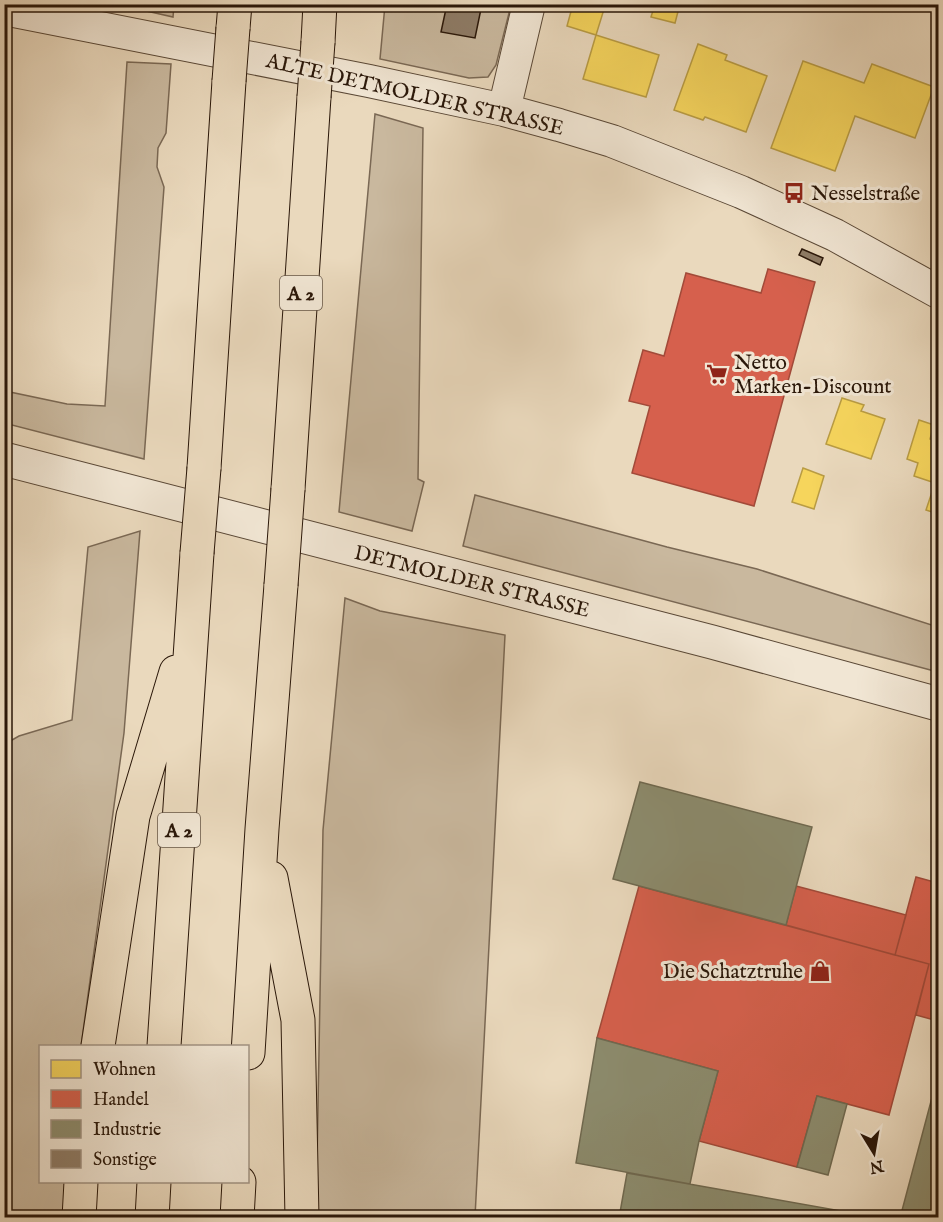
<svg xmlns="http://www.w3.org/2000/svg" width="943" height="1222" font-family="'IM FELL English',serif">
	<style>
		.green { fill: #c9b89e; stroke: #7a6854; stroke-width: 1.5 }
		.homes { fill: #f6d55c; stroke: #b99c43; stroke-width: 1.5 }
		.shops { fill: #d6604d; stroke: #a24a39; stroke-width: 1.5 }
		.industry { fill: #8c8c6e; stroke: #6f6950; stroke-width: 1.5 }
		.building { fill: #8e7c67; stroke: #2a1709; stroke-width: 1.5 }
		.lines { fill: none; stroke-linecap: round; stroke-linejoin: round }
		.minor-casing { stroke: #5a4836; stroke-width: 34 }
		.tertiary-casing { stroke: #5a4836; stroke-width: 35 }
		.motorway-casing { stroke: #2a1709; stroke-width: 35 }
		.minor { stroke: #f1e6d4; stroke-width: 32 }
		.tertiary { stroke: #f1e6d4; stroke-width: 33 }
		.motorway { stroke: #ead9bd; stroke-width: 33 }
		.motorway-bridge-casing { stroke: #2a1709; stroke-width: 35; stroke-linecap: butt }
		.motorway-bridge { stroke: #ead9bd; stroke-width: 33 }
		.labels { text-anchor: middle; stroke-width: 6; stroke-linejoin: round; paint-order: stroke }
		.shield { fill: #f1e6d4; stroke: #665546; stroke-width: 1.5 }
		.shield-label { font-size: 20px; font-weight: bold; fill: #2a1709 }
		.street-label { font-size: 21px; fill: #2a1709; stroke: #f1e6d4 }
		.poi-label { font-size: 21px; fill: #2a1709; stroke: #f1e6d4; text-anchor: start }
	</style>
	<rect width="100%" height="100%" fill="#ead9bd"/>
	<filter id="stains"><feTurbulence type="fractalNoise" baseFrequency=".00333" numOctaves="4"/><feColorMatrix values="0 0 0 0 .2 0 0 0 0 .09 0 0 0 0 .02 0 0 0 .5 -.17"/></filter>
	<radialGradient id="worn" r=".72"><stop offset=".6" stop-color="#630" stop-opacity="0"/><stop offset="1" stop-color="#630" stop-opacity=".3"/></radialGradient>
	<path class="green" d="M 120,5 L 174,5 L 173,17 Z
		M 385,5 L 511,5 L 496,65 L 488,77 L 469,78 L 380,59 Z
		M 127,62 L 171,64 L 166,133 L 158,148 L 157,167 L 164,187 L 144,459 L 4,423 L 5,391 L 67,404 L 105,406 Z
		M 375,114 L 423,128 L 418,479 L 424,482 L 412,531 L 339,512 Z
		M 475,495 L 667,547 L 757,569 L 938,627 L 938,672 L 463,546 Z
		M 140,531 L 124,733 L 81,1046 L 40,1046 L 40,1182 L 66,1182 L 63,1217 L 5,1218 L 5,744 L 19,736 L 72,720 L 88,547 Z
		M 345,598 L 380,611 L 505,635 L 475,1217 L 316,1218 L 323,830 Z"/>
	<path class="homes" d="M 573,4 L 599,4 L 605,6 L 596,35 L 567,26 Z
		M 655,4 L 680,4 L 675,23 L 651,17 Z
		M 918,4 L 938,4 L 938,10 L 918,6 Z
		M 596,35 L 659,55 L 646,97 L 583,79 Z
		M 698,44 L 727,55 L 725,60 L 767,76 L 746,132 L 705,117 L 703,120 L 674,110 Z
		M 803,61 L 864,83 L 872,64 L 934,87 L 915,138 L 855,116 L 835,171 L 771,148 Z
		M 842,398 L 864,405 L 861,411 L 885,419 L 871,459 L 826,444 Z
		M 919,420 L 934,425 L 930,439 L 938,441 L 938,514 L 926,510 L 935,483 L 914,476 L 918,463 L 907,459 Z
		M 803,468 L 824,476 L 814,509 L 792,502 Z"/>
	<path class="shops" d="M 768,269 L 815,282 L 754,506 L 632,473 L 650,406 L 629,401 L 643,350 L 664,356 L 686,273 L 761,293 Z
		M 916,877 L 938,883 L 938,1021 L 916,1015 L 929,964 L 895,955 Z
		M 639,886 L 929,964 L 889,1115 L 817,1096 L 797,1167 L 699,1141 L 718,1071 L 597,1038 Z
		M 796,886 L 906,915 L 895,955 L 786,925 Z"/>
	<path class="industry" d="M 640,782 L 812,827 L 786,925 L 613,879 Z
		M 597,1038 L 718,1071 L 699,1141 L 690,1184 L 576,1163 Z
		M 938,1075 L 938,1218 L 900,1218 Z
		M 817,1096 L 847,1104 L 828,1175 L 797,1167 Z
		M 627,1173 L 847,1212 L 846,1218 L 619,1218 Z"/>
	<path class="building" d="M 447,4 L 481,9 L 475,38 L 441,32 Z
		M 802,249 L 823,258 L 820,265 L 799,255 Z"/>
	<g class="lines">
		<defs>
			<path id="minor" d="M 4,9 L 369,81 L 504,110 L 559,125 L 612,141 L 741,192 L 835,235 L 938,292
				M 504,110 L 529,4"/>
			<path id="tertiary" d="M 4,459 L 712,642 L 938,704"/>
			<path id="motorway" d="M 233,28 L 235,4
				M 318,42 L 320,4
				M 204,468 L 229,81
				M 288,489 L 314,97
				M 271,878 L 298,1020 L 302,1218
				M 98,1046 L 133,816 L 176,672
				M 164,1046 L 197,553
				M 248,1053 L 262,829 L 281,585
				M 79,1218 L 81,1182
				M 152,1218 L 154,1182
				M 237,1218 L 239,1182"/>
		</defs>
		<use href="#minor" class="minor-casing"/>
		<use href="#tertiary" class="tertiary-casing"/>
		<use href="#motorway" class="motorway-casing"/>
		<use href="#minor" class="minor"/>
		<use href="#tertiary" class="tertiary"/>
		<use href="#motorway" class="motorway"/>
		<defs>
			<path id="motorway-bridge" d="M 229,81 L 233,28
				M 314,97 L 318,42
				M 197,553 L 204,468
				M 281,585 L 288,489"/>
		</defs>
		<use href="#motorway-bridge" class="motorway-bridge-casing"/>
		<use href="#motorway-bridge" class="motorway-bridge"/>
	</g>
	<defs>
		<symbol id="bus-bare" viewBox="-9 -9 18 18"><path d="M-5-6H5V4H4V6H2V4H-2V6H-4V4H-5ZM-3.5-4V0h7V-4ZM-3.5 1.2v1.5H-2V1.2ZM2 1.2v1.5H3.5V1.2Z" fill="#8f2418" stroke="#f1e6d4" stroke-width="2.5" paint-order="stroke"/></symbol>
		<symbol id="supermarket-bare" viewBox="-9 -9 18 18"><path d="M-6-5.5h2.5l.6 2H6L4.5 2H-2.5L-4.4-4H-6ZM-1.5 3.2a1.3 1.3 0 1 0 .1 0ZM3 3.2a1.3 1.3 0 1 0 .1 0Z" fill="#8f2418" stroke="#f1e6d4" stroke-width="2.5" paint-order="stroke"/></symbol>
		<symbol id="shop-bare" viewBox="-9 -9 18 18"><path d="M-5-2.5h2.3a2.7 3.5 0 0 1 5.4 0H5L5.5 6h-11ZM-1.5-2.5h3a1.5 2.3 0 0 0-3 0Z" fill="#8f2418" stroke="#f1e6d4" stroke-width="2.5" paint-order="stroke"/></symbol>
	</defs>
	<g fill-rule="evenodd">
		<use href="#bus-bare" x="779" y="178" width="30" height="30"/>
		<use href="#supermarket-bare" x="702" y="359" width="30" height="30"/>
		<use href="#shop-bare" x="805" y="956" width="30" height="30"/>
	</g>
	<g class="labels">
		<g class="shield">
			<rect x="280" y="276" width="42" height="34" rx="4.5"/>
			<rect x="158" y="813" width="42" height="34" rx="4.5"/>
		</g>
		<g class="shield-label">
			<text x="301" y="300">A 2</text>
			<text x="179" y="837">A 2</text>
		</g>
		<g class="street-label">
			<text transform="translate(415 94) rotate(13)" y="7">ALTE DETMOLDER STRASSE</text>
			<text transform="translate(472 581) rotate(14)" y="7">DETMOLDER STRASSE</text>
		</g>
		<g class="poi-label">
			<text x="811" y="200">Nesselstraße</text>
			<text x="734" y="369">Netto<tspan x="734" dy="24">Marken-Discount</tspan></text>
			<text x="803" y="978" text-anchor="end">Die Schatztruhe</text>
		</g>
	</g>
	<rect width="943" height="1222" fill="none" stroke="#ead9bd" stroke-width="24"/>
	<rect x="6" y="6" width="931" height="1210" fill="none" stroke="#2a1709" stroke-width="3"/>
	<rect x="12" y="12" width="919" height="1198" fill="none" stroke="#2a1709" stroke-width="1.5"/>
	<rect x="39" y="1045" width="210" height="138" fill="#f1e6d4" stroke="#a19383" stroke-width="1.5"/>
	<rect x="51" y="1060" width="30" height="18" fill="#f6d55c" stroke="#a19383" stroke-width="1.5"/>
	<text x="93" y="1075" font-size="18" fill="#2a1709">Wohnen</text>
	<rect x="51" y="1090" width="30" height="18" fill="#d6604d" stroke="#a19383" stroke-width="1.5"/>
	<text x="93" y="1105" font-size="18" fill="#2a1709">Handel</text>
	<rect x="51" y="1120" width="30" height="18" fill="#8c8c6e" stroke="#a19383" stroke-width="1.5"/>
	<text x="93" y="1135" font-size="18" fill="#2a1709">Industrie</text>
	<rect x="51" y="1150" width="30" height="18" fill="#8e7c67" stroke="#a19383" stroke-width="1.5"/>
	<text x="93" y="1165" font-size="18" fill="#2a1709">Sonstige</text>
	<g transform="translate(874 1153) rotate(169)" stroke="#f1e6d4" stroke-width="4.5" paint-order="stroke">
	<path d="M0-4.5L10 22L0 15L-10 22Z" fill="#2a1709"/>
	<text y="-9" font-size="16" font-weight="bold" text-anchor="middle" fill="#2a1709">N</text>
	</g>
	<rect width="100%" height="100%" filter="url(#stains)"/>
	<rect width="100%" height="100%" fill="url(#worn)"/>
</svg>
